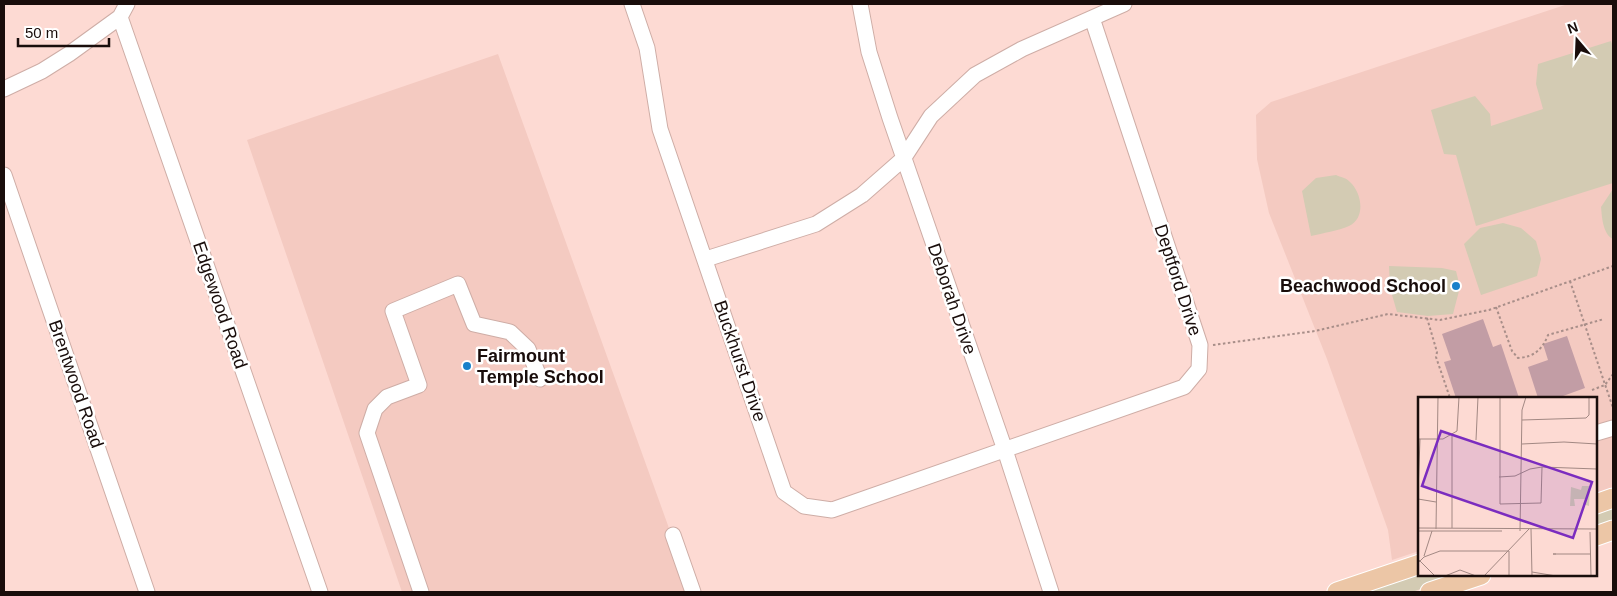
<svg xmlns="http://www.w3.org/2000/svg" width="1617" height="596" font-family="Arial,sans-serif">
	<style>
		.built { fill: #f4cac1 }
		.green { fill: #d3cbb3 }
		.building { fill: #c29da5 }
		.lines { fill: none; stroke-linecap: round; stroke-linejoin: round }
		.minor-casing { stroke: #ceada6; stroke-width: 17 }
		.major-casing { stroke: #fff; stroke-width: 21 }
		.path { stroke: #a88e89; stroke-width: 2; stroke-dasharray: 2.5 2.5; stroke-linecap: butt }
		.minor { stroke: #fff; stroke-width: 15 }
		.major { stroke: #ecc6a6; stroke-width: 19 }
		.poi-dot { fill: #1880ca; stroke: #fff; stroke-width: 2 }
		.labels { text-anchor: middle; stroke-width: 5; stroke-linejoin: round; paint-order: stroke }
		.street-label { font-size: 18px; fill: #190d0b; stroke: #fff }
		.poi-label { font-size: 18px; font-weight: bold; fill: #190d0b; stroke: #fff; text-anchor: end }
		.inset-road { fill: none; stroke: #a28883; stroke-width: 1 }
		.view { fill: #7b2cbf; fill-opacity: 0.15; stroke: #7b2cbf; stroke-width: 2.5 }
		.inset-edge { fill: none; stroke: #190d0b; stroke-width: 2.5 }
	</style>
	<rect width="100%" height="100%" fill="#fddad3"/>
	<path class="built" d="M 1568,4 L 1613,4 L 1613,489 L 1596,494 L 1596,398 L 1420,398 L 1419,551 L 1392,560 L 1388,530 L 1327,359 L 1269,213 L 1257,159 L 1256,115 L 1271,102 Z
		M 498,54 L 692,592 L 402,592 L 247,140 Z"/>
	<path class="green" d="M 1611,41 L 1613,47 L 1613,183 L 1476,226 L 1456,155 L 1444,154 L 1431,110 L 1475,96 L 1490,114 L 1491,126 L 1543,109 L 1536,84 L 1538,64 Z
		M 1336,175 C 1340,177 1347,178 1350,182 C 1362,193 1366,218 1349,226 C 1338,231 1323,233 1311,236 L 1302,191 L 1316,178 Z
		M 1613,189 L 1613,239 C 1603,234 1602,218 1601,207 Z
		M 1503,223 L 1521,228 L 1536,241 L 1541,259 L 1537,276 L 1481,295 L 1464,244 L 1480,228 Z
		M 1389,266 L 1442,268 L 1456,271 L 1460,287 L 1453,314 L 1428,316 L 1397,312 L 1390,288 Z
		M 1613,504 L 1613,524 L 1596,530 L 1596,510 Z
		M 1419,570 L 1420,575 L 1463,575 L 1412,592 L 1353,592 Z"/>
	<path class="building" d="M 1483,319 L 1493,347 L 1501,344 L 1519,398 L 1456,398 L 1444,362 L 1451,360 L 1442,334 Z
		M 1567,336 L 1585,388 L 1563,396 L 1564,398 L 1538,398 L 1528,367 L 1548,360 L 1543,344 Z"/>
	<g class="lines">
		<defs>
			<path id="minor" d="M 632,4 L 647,48 L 660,129 L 784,492 L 804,506 L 832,510 L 1184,387 L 1199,369 L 1200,345 L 1092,18
				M 860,4 L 869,52 L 890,118 L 1005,450 L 1051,592
				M 120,17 L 320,592
				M 4,89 L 42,71 L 69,54 L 120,17 L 127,4
				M 4,175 L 147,592
				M 706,259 L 816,224 L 862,195 L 903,159 L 931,116 L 975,75 L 1022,49 L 1124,4
				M 1596,433 L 1613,428
				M 673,535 L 693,592
				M 421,592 L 367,433 L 375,409 L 387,397 L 419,385 L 393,311 L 458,284 L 474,324 L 510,332 L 528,349 L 540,379"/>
			<path id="major" d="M 1596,504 L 1613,498
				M 1596,536 L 1613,530
				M 1337,592 L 1420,564
				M 1430,592 L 1481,575"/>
		</defs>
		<use href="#minor" class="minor-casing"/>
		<use href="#major" class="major-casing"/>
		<path class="path" d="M 1570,281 L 1613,408
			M 1496,307 L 1512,351 L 1518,358 C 1534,357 1542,350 1548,335 L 1604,319
			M 1427,318 L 1437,352 L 1436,357 L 1450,398
			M 1213,345 L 1315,331 L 1388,314 L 1440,320 L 1489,310 L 1613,266
			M 1592,390 L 1605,385 L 1613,374"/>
		<use href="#minor" class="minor"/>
		<use href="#major" class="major"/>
	</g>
	<g class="poi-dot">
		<circle cx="1456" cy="286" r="5"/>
		<circle cx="467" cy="366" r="5"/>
	</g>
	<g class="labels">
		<g class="street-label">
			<text transform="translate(1178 280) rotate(72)" y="6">Deptford Drive</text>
			<text transform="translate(952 299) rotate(71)" y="6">Deborah Drive</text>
			<text transform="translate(220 305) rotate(71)" y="6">Edgewood Road</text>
			<text transform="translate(740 361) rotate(71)" y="6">Buckhurst Drive</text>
			<text transform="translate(76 384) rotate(71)" y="6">Brentwood Road</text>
		</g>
		<g class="poi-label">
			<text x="1446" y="292">Beachwood School</text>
			<text x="477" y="362" text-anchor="start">Fairmount<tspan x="477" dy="21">Temple School</tspan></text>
		</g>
	</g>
	<g transform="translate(1418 397)">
		<rect width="179" height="179" fill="#fddad3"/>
		<path d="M 164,89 L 172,89 L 171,109 L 165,107 L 167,102 L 156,102 L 157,109 L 152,109 L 153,90 L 163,93 Z" fill="#d3cbb3"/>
		<path class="inset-road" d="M 82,0 L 82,107 L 123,106 L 124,70M 104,23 L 168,21 L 171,18 L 171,0M 34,39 L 34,131M 0,42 L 25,42 L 39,34 L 41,0M 58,43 L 60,0M 104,47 L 146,45 L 179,47M 81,80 L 97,79 L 112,72 L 124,70 L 179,72M 0,95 L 2,42M 0,102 L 18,105M 0,131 L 179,132M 18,132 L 20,0M 113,132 L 114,179M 0,134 L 84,134M 102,134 L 104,13 L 108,0M 172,135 L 173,179M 138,157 L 135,157 L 173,157M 6,159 L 14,134M 0,162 L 17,179M 0,166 L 6,160 L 22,154 L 91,154 L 91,179M 114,175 L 138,179M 27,179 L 42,173 L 58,179M 66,179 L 111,132"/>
		<path class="view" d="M 23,34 L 174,85 L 155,141 L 4,89 Z"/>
		<rect width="179" height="179" class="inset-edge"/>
	</g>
	<rect width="1617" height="596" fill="none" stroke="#190d0b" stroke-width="10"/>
	<g transform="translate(1577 40) rotate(341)" stroke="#ffffff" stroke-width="4" paint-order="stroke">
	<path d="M0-4L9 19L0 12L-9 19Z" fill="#190d0b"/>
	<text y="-8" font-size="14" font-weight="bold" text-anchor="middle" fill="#190d0b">N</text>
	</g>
	<path d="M18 38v8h91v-8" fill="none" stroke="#190d0b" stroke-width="2.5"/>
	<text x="25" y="38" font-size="15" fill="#190d0b" stroke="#ffffff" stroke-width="4" paint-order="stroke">50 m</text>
</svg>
